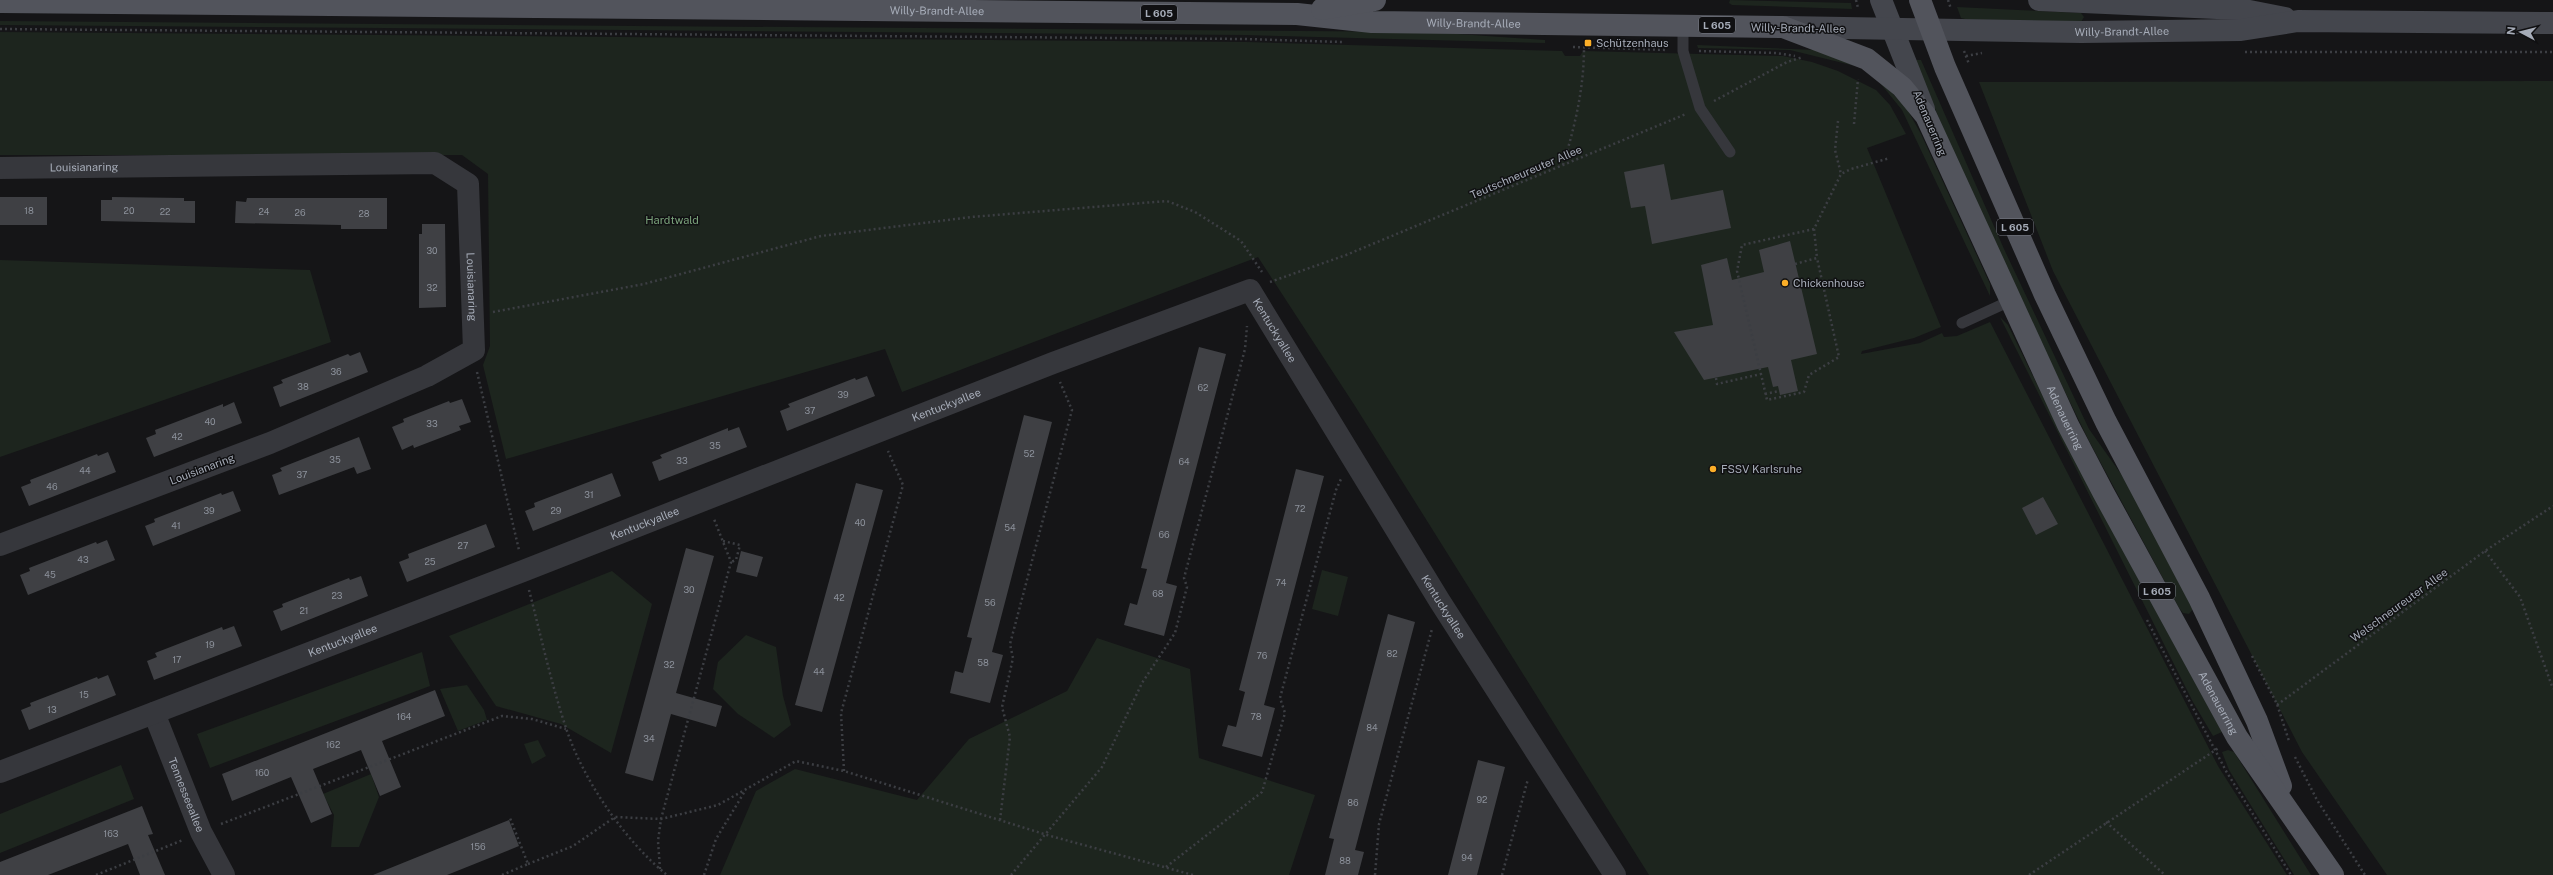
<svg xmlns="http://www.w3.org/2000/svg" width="2553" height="875" font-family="'Public Sans',sans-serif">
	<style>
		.green { fill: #1d251e }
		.building { fill: #3f4044 }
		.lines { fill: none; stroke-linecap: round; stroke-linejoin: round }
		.path { stroke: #3c3e43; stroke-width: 2.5; stroke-dasharray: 2 3; stroke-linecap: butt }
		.lane { stroke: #36373c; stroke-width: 11 }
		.street { stroke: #36373c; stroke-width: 22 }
		.secondary { stroke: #44464d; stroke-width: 22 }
		.primary { stroke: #52545c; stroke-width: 22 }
		.poi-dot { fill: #fcaf28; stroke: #101012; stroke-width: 1.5 }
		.labels { text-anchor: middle; stroke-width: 3; stroke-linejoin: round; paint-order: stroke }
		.number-label { font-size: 9px; fill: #8c919b }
		.shield { fill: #101012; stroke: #797d86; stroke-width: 1 }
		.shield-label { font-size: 10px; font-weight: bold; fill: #a6acb8 }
		.street-label { font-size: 11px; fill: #a6acb8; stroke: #101012 }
		.poi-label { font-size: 11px; fill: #a6acb8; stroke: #101012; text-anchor: start }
		.park-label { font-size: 11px; fill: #7ca47d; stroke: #101012 }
	</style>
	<rect width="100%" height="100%" fill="#151517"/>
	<path class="green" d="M 1730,0 L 1851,3 L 1852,9 L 1732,5 L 1729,3 Z
		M 1957,7 L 2081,13 L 2084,17 L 2081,22 L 1969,20 L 1961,18 Z
		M 0,21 L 1430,32 L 1545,40 L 1545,43 L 1244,35 L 0,25 Z
		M 0,32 L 1246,42 L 1562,51 L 1565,56 L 1580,56 L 1583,51 L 1783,56 L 1812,62 L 1838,71 L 1876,90 L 1890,105 L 1906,134 L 1867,148 L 1941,327 L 1914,338 L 1862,351 L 1861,354 L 1920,343 L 1942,333 L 1944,337 L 1957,336 L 1990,322 L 2218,766 L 2287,875 L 1649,875 L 1355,406 L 1258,257 L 902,392 L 885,349 L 506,459 L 483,365 L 490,346 L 488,174 L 462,155 L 0,155 Z
		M 1697,45 L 1816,50 L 1855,66 L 1790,50 L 1698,48 Z
		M 1914,60 L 1921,60 L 2004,249 L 2089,429 L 2126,481 L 2193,609 L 2189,614 L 2183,613 L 2179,608 L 2089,441 L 2048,357 L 1960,167 Z
		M 1872,73 L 1906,107 L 1921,134 L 1990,284 L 1990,296 L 1902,110 Z
		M 2553,81 L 2553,875 L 2387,875 L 2302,752 L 2053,271 L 1979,82 Z
		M 0,260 L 310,270 L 331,342 L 0,457 Z
		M 2000,317 L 2008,325 L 2073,458 L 2222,732 L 2213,736 L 2193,702 Z
		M 1322,570 L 1348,577 L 1338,616 L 1312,609 Z
		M 612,571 L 652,604 L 611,753 L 561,724 L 496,706 L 449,636 Z
		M 746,635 L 776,647 L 783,696 L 791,725 L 774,738 L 738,714 L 713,689 L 718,662 Z
		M 1097,638 L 1190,669 L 1199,758 L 1315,795 L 1289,875 L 720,875 L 756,791 L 795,769 L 917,800 L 969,739 L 1067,691 Z
		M 422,652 L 430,686 L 210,768 L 197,734 Z
		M 467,685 L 484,710 L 487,720 L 458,731 L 440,689 Z
		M 538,740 L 546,756 L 532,764 L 524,744 Z
		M 2228,750 L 2234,752 L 2241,763 L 2311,875 L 2294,875 L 2229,770 L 2222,752 Z
		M 121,765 L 134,799 L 0,853 L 0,814 Z
		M 371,774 L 379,797 L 359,847 L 331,847 L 334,815 L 323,794 Z"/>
	<path class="building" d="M 1664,164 L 1671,200 L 1723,190 L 1731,228 L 1652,244 L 1645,206 L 1631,208 L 1624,172 Z
		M 0,197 L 47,197 L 47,225 L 0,225 Z
		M 112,197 L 184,198 L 184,201 L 195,201 L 195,223 L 101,221 L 101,200 L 112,200 Z
		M 247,198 L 387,198 L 387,229 L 341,229 L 341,225 L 235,223 L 236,201 L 246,202 Z
		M 422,224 L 445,224 L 446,307 L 419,308 L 419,234 L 422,234 Z
		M 1790,241 L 1817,354 L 1791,360 L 1798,391 L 1780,395 L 1778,386 L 1773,387 L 1768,367 L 1704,380 L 1674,332 L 1713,325 L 1701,265 L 1727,258 L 1732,280 L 1764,272 L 1759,250 Z
		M 1199,347 L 1226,354 L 1166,583 L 1177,586 L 1164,636 L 1124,625 L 1130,603 L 1137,605 L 1147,569 L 1141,568 Z
		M 360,352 L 368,372 L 280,407 L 273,387 L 283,383 L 281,380 L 348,354 L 350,356 Z
		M 867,376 L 875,396 L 787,431 L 780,411 L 790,407 L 788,404 L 855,378 L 856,380 Z
		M 462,399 L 471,422 L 459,426 L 461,430 L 414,448 L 413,445 L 402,450 L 392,427 L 404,422 L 403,419 L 449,401 L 450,403 Z
		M 234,402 L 242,423 L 154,457 L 146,438 L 156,434 L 155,430 L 223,404 L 223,407 Z
		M 1024,415 L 1052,422 L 992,652 L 1003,655 L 990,703 L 950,693 L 955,671 L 963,673 L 972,638 L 967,637 Z
		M 739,427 L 747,447 L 659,481 L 652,462 L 662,458 L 660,455 L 728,428 L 728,431 Z
		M 359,437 L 371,469 L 357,474 L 354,467 L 279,495 L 272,475 L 282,471 L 280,468 Z
		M 108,452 L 116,472 L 29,506 L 21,487 L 31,483 L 30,480 L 97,454 L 98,456 Z
		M 1296,469 L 1324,476 L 1264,705 L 1275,708 L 1262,757 L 1222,746 L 1228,725 L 1236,727 L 1245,692 L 1239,690 Z
		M 612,473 L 621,496 L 533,531 L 525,511 L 535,507 L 534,503 Z
		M 856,483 L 883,490 L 822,712 L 795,705 Z
		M 233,491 L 241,511 L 153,546 L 145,526 L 155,522 L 154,519 L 221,493 L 222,495 Z
		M 2043,497 L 2058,524 L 2036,535 L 2022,508 Z
		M 486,524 L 495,547 L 407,582 L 399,562 L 409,558 L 408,554 Z
		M 107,540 L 115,560 L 28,595 L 20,575 L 30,571 L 29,568 L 96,542 L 97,544 Z
		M 686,548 L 714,556 L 676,693 L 722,706 L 716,727 L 671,714 L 653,781 L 625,773 Z
		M 741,551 L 763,557 L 757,577 L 736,572 Z
		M 361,576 L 368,596 L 281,631 L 273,611 L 283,607 L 282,604 L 349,578 L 350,580 Z
		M 1388,614 L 1415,622 L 1355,850 L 1364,852 L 1358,875 L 1325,875 L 1334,839 L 1329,838 Z
		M 234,626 L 242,646 L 154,680 L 147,661 L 157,657 L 155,653 L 222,627 L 223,630 Z
		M 108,675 L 116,695 L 29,730 L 21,710 L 31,706 L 30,703 L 97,677 L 98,679 Z
		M 435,690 L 445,716 L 382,741 L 401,787 L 380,796 L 361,750 L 313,769 L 332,814 L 311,823 L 291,777 L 232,801 L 222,774 Z
		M 1478,760 L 1505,767 L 1477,875 L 1448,875 Z
		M 142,806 L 153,834 L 148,835 L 165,875 L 140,875 L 128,844 L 48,875 L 0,875 L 0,862 Z
		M 509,820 L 519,846 L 447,875 L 373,875 Z"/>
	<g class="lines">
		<path class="path" d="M 1856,0 L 1858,8
			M 1948,0 L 1951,9
			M 0,29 L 1245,39 L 1342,42
			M 1573,47 L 1668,50
			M 1699,51 L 1776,53 L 1795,56
			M 1964,51 L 1969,64
			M 2245,52 L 2553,52
			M 1966,56 L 1982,53
			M 1714,101 L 1787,62 L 1803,57
			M 1838,121 L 1835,150 L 1841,174
			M 1854,124 L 1858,79
			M 1563,165 C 1575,126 1584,88 1584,48
			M 1814,229 L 1742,245 L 1737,271 L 1767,400 L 1804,392 L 1809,375 L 1839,357 L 1817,258
			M 1795,264 L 1817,258 L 1814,229 L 1841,174 L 1851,169 L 1890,158
			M 1270,282 L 1346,255 L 1686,114
			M 493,312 L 644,284 L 821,236 L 971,217 L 1167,201 L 1195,212 L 1241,241 L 1262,272
			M 477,372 L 519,550
			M 1716,378 L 1717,384 L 1761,374
			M 1765,394 L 1779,391
			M 723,541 L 740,545 L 736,560 L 731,562
			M 2485,551 L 2520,597 L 2553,689
			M 529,590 C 541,636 551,683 566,728 C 583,780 625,841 667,875
			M 2147,620 L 2226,771 L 2291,875
			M 2252,656 L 2277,704 L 2289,741
			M 2277,705 L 2485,551 L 2553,506
			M 2295,757 L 2317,800 L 2365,875
			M 844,771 L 841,713 L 903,485 L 888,451
			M 1000,820 L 1010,737 L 1002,707 L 1013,658 L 1010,644 L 1072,410 L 1060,382
			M 2106,822 L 2165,875
			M 221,824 L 502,716 L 532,719 L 566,729
			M 528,864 L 573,846 L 615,817 L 661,819 L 718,805 L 796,761 L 844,771 L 1047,835 L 1193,875
			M 1166,867 L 1262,792 L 1285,713 L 1280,698 L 1336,490 L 1341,479
			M 660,869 L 658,841 L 661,819 L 731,562 L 714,519
			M 96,875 L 183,840
			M 502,875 L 528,864 L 510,818
			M 704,875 L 716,839 L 745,791
			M 1011,875 L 1102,767 L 1142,683 L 1175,633 L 1187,587 L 1184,578 L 1245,349 L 1247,326
			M 1375,875 L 1379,824 L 1432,629
			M 1502,875 L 1528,779
			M 2029,875 L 2220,747"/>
		<path class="lane" d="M 1683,25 L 1683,51 L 1700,108 L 1730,152
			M 1962,323 L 2010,301"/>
		<g class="street">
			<path id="s1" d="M 0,168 L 435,163 L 468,184 L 474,350 L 427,376 L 270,443 L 0,545"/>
			<path id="s2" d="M 154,713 L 201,832 L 224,875"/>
			<path id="s3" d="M 0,772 L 523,571 L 1053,363 L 1250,290 L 1439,600 L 1615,875"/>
		</g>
		<g class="secondary">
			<path d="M 1881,0 L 1924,109"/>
			<path d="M 2039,0 L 2239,9 L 2285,18"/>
			<path id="s4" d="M 1786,27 L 2081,32 L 2241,30 L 2298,21 L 2553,23"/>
		</g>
		<g class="primary">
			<path d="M 1920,0 L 1945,67 L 2045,295 L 2106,422 L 2199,598 L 2257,721 L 2281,786"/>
			<path id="s5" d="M 0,2 L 1297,14 L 1372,22 L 1783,27 L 1867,59 L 1902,87 L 1926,116 L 2068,425 L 2103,492 L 2237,737 L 2333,875"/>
			<path d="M 1322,9 L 1375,0"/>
		</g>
	</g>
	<g class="poi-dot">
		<rect x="1584" y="39" width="8" height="8" rx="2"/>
		<circle cx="1785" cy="283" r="4"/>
		<circle cx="1713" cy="469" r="4"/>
	</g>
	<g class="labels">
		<g class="number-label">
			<text x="29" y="214">18</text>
			<text x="129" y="214">20</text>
			<text x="165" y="215">22</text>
			<text x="264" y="215">24</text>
			<text x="300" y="216">26</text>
			<text x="364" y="217">28</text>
			<text x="432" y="254">30</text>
			<text x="432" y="291">32</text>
			<text x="336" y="375">36</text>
			<text x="303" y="390">38</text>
			<text x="1203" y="391">62</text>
			<text x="843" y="398">39</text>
			<text x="810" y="414">37</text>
			<text x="210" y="425">40</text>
			<text x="432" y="427">33</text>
			<text x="177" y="440">42</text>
			<text x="715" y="449">35</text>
			<text x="1029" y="457">52</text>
			<text x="335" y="463">35</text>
			<text x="682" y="464">33</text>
			<text x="1184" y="465">64</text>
			<text x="85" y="474">44</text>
			<text x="302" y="478">37</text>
			<text x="52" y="490">46</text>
			<text x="589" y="498">31</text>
			<text x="1300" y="512">72</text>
			<text x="209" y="514">39</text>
			<text x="556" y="514">29</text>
			<text x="860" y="526">40</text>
			<text x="176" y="529">41</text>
			<text x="1010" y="531">54</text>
			<text x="1164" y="538">66</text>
			<text x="463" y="549">27</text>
			<text x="83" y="563">43</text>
			<text x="430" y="565">25</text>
			<text x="50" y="578">45</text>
			<text x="1281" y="586">74</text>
			<text x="689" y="593">30</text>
			<text x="1158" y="597">68</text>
			<text x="337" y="599">23</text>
			<text x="839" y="601">42</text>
			<text x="990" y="606">56</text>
			<text x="304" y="614">21</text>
			<text x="210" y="648">19</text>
			<text x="1392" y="657">82</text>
			<text x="1262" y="659">76</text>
			<text x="177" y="663">17</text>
			<text x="983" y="666">58</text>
			<text x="669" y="668">32</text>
			<text x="819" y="675">44</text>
			<text x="84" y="698">15</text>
			<text x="52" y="713">13</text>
			<text x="404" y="720">164</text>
			<text x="1256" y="720">78</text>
			<text x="1372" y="731">84</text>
			<text x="649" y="742">34</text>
			<text x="333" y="748">162</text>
			<text x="262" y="776">160</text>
			<text x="1482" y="803">92</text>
			<text x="1353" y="806">86</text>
			<text x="111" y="837">163</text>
			<text x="478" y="850">156</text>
			<text x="1467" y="861">94</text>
			<text x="1345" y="864">88</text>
		</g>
		<g class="shield">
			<rect x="1141" y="5" width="36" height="16" rx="3"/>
			<rect x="1699" y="17" width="36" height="16" rx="3"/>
			<rect x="1997" y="219" width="36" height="16" rx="3"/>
			<rect x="2139" y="583" width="36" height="16" rx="3"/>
		</g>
		<g class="shield-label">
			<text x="1159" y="17">L 605</text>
			<text x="1717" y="29">L 605</text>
			<text x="2015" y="231">L 605</text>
			<text x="2157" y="595">L 605</text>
		</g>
		<g class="street-label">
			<text dy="4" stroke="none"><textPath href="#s5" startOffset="937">Willy-Brandt-Allee</textPath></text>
			<text dy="4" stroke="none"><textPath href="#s5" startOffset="1474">Willy-Brandt-Allee</textPath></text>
			<text transform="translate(1798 28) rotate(1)" y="4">Willy-Brandt-Allee</text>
			<text dy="4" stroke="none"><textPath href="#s4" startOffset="336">Willy-Brandt-Allee</textPath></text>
			<text transform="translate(1930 123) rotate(67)" y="4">Adenauerring</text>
			<text dy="4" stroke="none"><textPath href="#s1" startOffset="84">Louisianaring</textPath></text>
			<text transform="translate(1526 172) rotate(-23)" y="4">Teutschneureuter Allee</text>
			<text dy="4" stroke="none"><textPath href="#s1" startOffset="577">Louisianaring</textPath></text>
			<text dy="4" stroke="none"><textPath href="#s3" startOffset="1387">Kentuckyallee</textPath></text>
			<text dy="4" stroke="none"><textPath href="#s3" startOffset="1015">Kentuckyallee</textPath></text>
			<text dy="4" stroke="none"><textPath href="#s5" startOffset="2288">Adenauerring</textPath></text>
			<text transform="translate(202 469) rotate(-21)" y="4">Louisianaring</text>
			<text dy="4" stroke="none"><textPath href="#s3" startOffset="691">Kentuckyallee</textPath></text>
			<text transform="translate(2399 605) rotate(-36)" y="4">Welschneureuter Allee</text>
			<text dy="4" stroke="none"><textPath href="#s3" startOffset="1711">Kentuckyallee</textPath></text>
			<text dy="4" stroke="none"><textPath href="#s3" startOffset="367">Kentuckyallee</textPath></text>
			<text dy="4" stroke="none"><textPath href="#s5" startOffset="2612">Adenauerring</textPath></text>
			<text dy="4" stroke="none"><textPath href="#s2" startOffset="88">Tennesseeallee</textPath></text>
		</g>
		<g class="poi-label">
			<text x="1596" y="47">Schützenhaus</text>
			<text x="1793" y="287">Chickenhouse</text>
			<text x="1721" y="473">FSSV Karlsruhe</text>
		</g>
		<g class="park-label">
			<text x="672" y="224">Hardtwald</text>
		</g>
	</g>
	<g transform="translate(2521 32) rotate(277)" stroke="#101012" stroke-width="3" paint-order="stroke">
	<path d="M0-3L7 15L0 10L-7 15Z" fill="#a6acb8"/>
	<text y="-6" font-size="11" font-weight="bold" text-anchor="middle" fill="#a6acb8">N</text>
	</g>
</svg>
